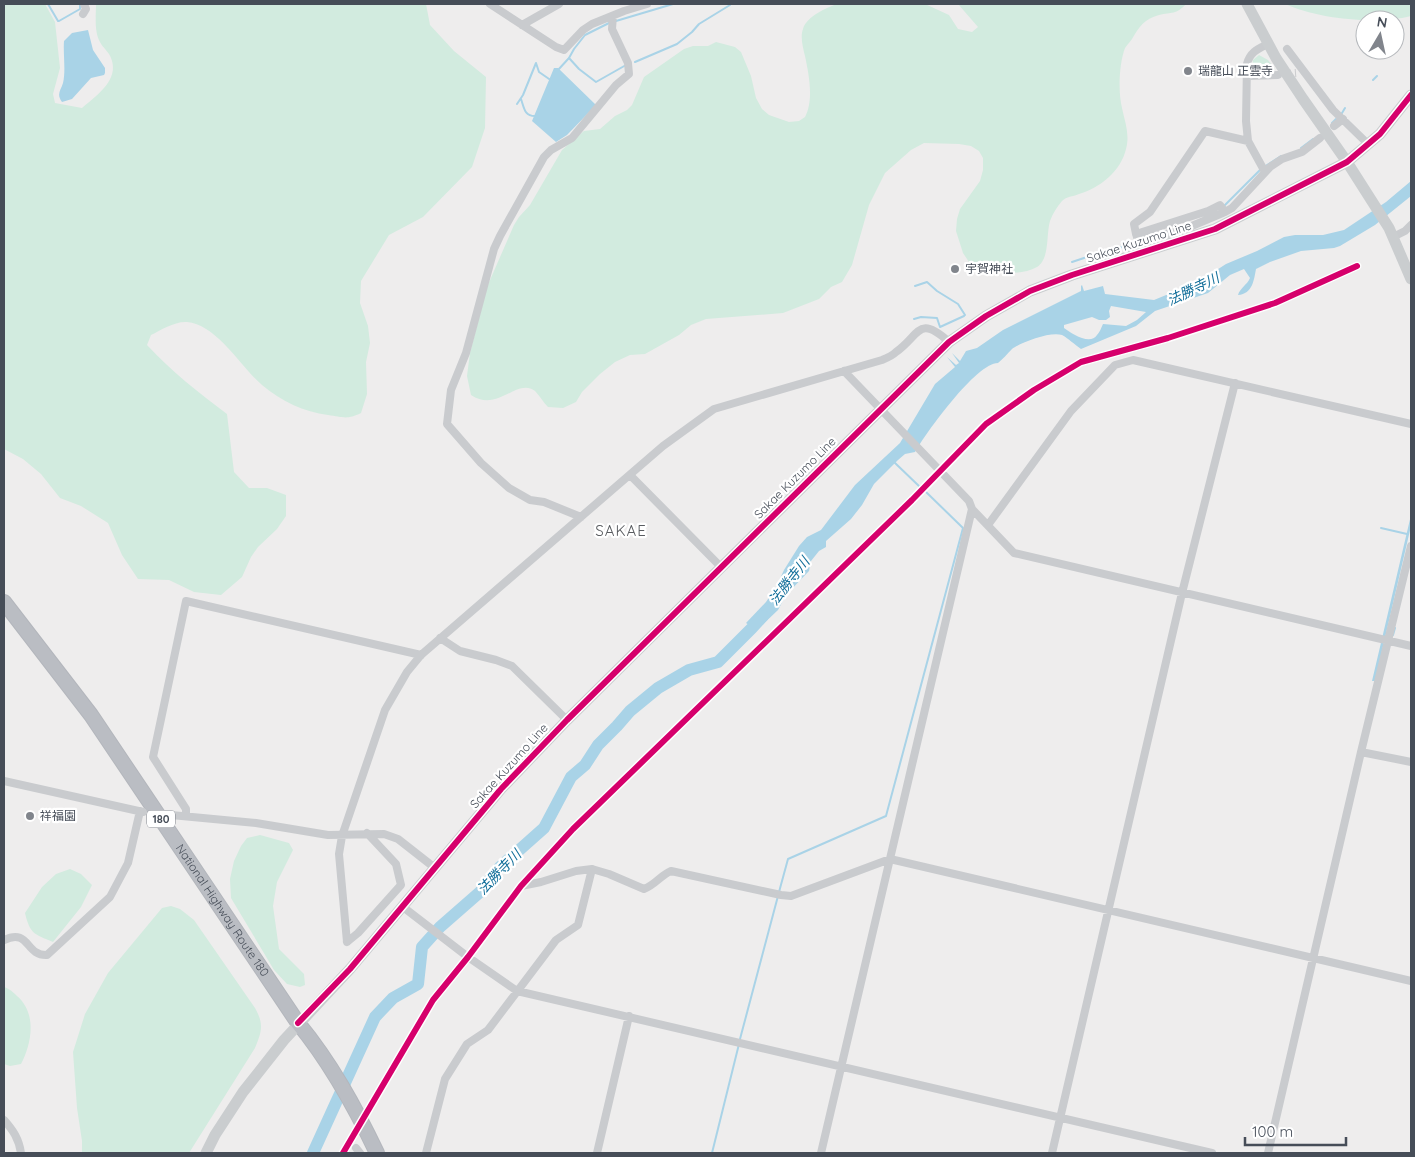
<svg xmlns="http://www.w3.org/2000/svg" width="1415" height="1157" font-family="Quicksand,'Noto Sans JP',sans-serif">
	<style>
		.green { fill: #d2ebdf }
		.water { fill: #a9d3e7; fill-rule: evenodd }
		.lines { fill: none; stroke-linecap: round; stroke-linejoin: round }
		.stream { stroke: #a9d3e7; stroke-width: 2 }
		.river { stroke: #a9d3e7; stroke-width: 12 }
		.street-tunnel { stroke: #cccdcf; stroke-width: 8; stroke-dasharray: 8 4; stroke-linecap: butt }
		.highway-casing { stroke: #b3b6bc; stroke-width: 16 }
		.street { stroke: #c9cbce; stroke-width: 8 }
		.secondary { stroke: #cacdcf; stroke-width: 11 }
		.highway { stroke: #babdc3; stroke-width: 14 }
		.cycleway-casing { stroke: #fff; stroke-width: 9 }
		.cycleway { stroke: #d6006c; stroke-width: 6 }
		.poi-dot { fill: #81858c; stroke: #fff; stroke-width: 2 }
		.labels { text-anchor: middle; stroke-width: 4.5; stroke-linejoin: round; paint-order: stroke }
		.shield { fill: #fff; stroke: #7e828a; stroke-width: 1 }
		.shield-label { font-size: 11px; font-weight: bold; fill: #464d58 }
		.poi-label { font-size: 12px; fill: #464d58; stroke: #fff; text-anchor: start }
		.street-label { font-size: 12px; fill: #464d58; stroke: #fff }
		.water-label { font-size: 14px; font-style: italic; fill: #15709b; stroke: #fff }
		.quarter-label { font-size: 15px; letter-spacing: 1px; fill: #595c60; stroke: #fff }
	</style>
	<rect width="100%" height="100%" fill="#eeeded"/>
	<path class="green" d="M 4,4 L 45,4 L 55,22 L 60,68 L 53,94 L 55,103 L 82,108 C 96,96 120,80 111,58 C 109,52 103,48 100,42 C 94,31 96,16 96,4 L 426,4 L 430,25 L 454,51 L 486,77 L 485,128 L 472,167 L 423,217 L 389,235 L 361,281 L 360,303 L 368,326 L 370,343 L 366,362 L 367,394 L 361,413 C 347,420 343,417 328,415 C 304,412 281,401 262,385 C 241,367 216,324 187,322 C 175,321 161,330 151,335 L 147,345 C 171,371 199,393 227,414 L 234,472 L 249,488 L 267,488 L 286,495 L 286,516 L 277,529 L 258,547 L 251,557 L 242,577 L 221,595 L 194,592 L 169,580 L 138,579 L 122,555 L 108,523 L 81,506 L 60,498 L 41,474 L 23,459 L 4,449 Z
		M 837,4 L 925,4 L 949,15 L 958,29 L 972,32 L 978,27 L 958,4 L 1186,4 C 1176,15 1172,12 1159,15 C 1144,19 1139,27 1132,39 C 1130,42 1127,45 1125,48 C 1119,64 1118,92 1122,108 C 1125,122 1130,135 1126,149 C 1121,171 1100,188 1079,194 C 1072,197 1067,196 1062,201 C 1057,207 1053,213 1050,221 C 1046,234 1050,259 1037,267 C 1019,277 992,272 973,268 L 963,253 L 956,231 L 957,219 L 960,209 L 980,181 L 983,170 L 983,158 L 979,151 L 971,146 L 959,144 L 924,143 L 911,150 L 885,173 L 869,205 L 852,265 L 842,282 L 831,287 L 819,299 L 783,313 L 706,319 L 691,325 L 679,335 L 645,354 L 630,355 L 615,362 L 600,374 L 582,392 L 576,402 L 563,408 L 548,407 C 544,403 539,395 535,391 C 517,377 498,413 471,395 L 467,376 L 470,353 L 487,287 L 514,225 L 519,217 L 530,205 L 562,150 L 584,131 L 600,129 L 615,116 L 627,110 L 632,105 L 644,77 L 684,49 L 693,46 L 708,46 L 716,42 L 735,47 L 741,52 L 751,76 L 756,98 L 762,109 L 769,115 L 789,122 L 799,121 L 805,117 C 814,100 809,75 805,56 C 803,48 800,37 803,29 C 807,16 826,8 837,4 Z
		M 1285,4 L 1411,4 L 1411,16 C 1376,25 1318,19 1285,4 Z
		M 1259,55 L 1268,60 L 1275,69 L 1260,73 L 1252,68 L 1253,60 Z
		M 260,835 L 289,843 L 293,850 L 277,882 L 273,906 L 279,949 L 304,974 L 305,985 L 300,987 L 287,984 L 274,970 L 231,898 L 230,879 L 234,861 L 241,846 L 247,838 Z
		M 70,869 L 81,874 L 92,885 L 81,907 L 53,942 C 34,934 30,934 25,913 L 42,887 L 56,874 Z
		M 171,906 L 180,909 L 194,920 L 255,1008 C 264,1024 262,1031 255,1048 L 189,1153 L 82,1153 L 82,1141 L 77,1108 L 73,1052 L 85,1014 L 108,973 L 162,908 Z
		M 4,987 C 10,989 13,992 17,996 C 37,1013 32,1043 21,1064 L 10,1066 L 4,1064 Z"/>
	<path class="water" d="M 88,30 L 93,50 L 105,68 L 105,73 L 104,75 L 91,78 L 72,99 L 62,102 C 56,94 61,90 63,83 C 66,71 63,53 64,41 L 72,33 Z
		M 554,68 L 558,68 L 596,105 L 567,135 L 556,142 L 532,121 Z
		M 1411,181 L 1411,196 L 1375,225 L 1340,246 L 1334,248 L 1301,251 L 1270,262 L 1256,269 C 1254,279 1253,294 1238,295 C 1240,288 1247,285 1250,278 L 1244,269 L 1230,275 L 1208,293 L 1155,311 L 1136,326 L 1081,349 C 1075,345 1068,338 1062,335 C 1051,331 1021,342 1012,349 C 1007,354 1003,359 998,363 C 976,363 926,433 915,452 L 905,454 L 898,460 L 874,484 L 862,505 L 851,519 L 826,541 L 826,547 L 819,551 L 811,561 L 809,571 L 786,595 L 778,610 L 757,630 L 746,623 L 766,602 L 776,587 L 784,570 L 799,546 L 807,537 L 821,530 L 855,485 L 900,443 L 935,384 L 955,367 L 947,357 L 956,365 L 959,363 L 952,353 L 960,361 L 966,351 L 977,348 L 1003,330 L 1081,291 L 1081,286 L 1082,285 L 1084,291 L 1103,286 L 1105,294 L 1154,300 L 1171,293 L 1181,293 L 1226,264 L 1257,251 L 1284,237 L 1295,235 L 1323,235 L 1344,230 L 1386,202 ZM 1111,306 L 1146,312 L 1137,320 L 1126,326 L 1103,324 C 1101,328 1100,332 1097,335 C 1090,346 1071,333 1064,328 L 1064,325 L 1092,317 L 1099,320 L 1106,320 L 1110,317 L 1109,311 Z
		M 1411,515 L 1411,526 L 1375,681 L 1372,681 Z"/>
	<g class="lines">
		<path class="stream" d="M 48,4 L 58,21
			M 59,21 L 80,9 L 80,4
			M 616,21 L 673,4
			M 1411,43 L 1411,42
			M 569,58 L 579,69 L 596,82 L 626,65
			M 635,62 L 677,44 L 692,32 L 699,24 L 730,5
			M 558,70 L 569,58 L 574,49 L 585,35 L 609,23
			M 1373,80 L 1377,76
			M 521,99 C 524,107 524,116 535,116
			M 517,104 L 523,95 L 536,63 L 539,72 L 552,81
			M 1342,113 L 1345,108
			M 1332,123 L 1336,119
			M 1301,148 L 1313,139
			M 1264,167 L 1281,156
			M 1223,207 L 1260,170
			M 1107,252 L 1128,245
			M 1072,262 L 1087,257
			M 915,286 L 927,282 L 937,291 L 958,304 L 965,315
			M 914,319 L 921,317 L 937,318 L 940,327 L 964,316
			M 894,462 L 921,488
			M 1381,528 L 1407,534
			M 1393,635 L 1395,628
			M 779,892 L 788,859 L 886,816 L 963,528 L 925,491
			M 740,1039 L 778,896
			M 712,1153 L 739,1044"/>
		<path class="river" d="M 313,1153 L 375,1017 L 393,998 L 418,984 L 422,947 L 440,927 L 480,892 L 500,867 L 544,828 L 571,777 L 585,765 L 598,745 L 617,726 L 630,711 L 658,688 L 689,670 L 718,662 L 752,628 L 763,616"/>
		<path class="street-tunnel" d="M 1283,74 L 1296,73"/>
		<defs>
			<g id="highway">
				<path id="s1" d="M 4,602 L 91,715 L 298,1023 C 331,1063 355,1107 377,1153"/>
			</g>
		</defs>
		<use href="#highway" class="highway-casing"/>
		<path class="street" d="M 490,4 L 556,47 L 564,50 L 583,30 L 592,24 L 624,11 L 647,4
			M 83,14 L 86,9 L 84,4
			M 522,25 L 559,4
			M 1287,49 L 1333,110 L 1368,144
			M 1247,76 L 1278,75
			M 1334,126 L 1343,119
			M 1248,141 L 1246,121 L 1247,64 C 1250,52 1258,49 1268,44
			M 1225,212 L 1220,205 L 1208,211 L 1136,234 L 1138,240 L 1180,231 L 1225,212 L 1232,208 L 1270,167 L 1282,159 L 1302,152 L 1320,138
			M 1136,234 L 1134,224 L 1150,212 L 1205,131 L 1248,141 L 1265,172
			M 1393,237 L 1405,231 L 1411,225
			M 844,371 L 969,501 L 972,509 L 1014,553 L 1411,646
			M 630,475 L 721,567
			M 581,517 L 544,502 L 530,500 L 509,488 L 481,463 L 447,424 L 451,390 L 466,353 L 494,249 L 500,236 L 544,157 L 551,150 L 572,138 L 616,85 L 629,74 L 628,63 L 612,29 L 613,16
			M 988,525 L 1071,411 L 1115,365 L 1133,360 L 1411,424
			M 440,638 L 460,651 L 496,660 L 512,666 L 567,720
			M 1361,752 L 1411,762
			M 4,781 L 143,812
			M 171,815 L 256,823 L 328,835 L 384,834 L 398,839 L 435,868
			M 186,816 L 186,809 L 153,757 L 186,601 L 421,655
			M 521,886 L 541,882 L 576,871 L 592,869 L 609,874 L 644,889 C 655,885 661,875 671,871 L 781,895 L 791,896 L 890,859 L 1411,981
			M 403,907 L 468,957 L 517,991 L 1212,1153
			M 4,940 C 30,928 25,956 47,955 L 110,897 L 128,863 L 140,811
			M 347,942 L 339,854 L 342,836 L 385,710 L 407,672 L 421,655 L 663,446 L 714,409 L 882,360 C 887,358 892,356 896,352 C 920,335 918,314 949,342
			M 347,942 L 358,933 L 401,885 L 396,864 L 367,833
			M 4,1120 C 13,1130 19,1139 21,1153
			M 356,1148 L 360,1153
			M 343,1153 L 433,1000 L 468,957 L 521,886 L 573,829 L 912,500 L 986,424 L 1034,390 L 1081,362 L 1168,338 L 1275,303 L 1357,266
			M 426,1153 L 445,1079 L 467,1044 L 488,1030 L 556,940 L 578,925 L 592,869
			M 597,1153 L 629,1016
			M 821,1153 L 972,509
			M 1052,1153 L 1182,593 L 1235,383
			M 1268,1153 L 1361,752 L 1411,546"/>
		<path class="secondary" d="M 1247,4 L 1276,58 L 1303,99 L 1347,162 L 1389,228 L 1411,279
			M 206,1153 L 215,1135 L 243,1092 L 284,1040 L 350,969 L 501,789 L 567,720 L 949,342 L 986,316 L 1030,291 L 1072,275 L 1215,229 L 1347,162 L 1380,134 L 1411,95"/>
		<use href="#highway" class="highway"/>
		<defs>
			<path id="cycleway" d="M 298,1023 L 350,969 L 501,789 L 567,720 L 949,342 L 986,316 L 1030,291 L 1072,275 L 1215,229 L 1347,162 L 1380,134 L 1411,95
				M 343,1153 L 433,1000 L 468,957 L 521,886 L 573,829 L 912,500 L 986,424 L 1034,390 L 1081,362 L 1168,338 L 1275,303 L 1357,266"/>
		</defs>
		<use href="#cycleway" class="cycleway-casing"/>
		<use href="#cycleway" class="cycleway"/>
	</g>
	<g class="poi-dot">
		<circle cx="1188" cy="71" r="5"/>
		<circle cx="955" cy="269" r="5"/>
		<circle cx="30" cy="816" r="5"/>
	</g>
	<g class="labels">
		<rect class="shield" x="147" y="810.5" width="28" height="17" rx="4"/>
		<g class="shield-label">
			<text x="161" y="823">180</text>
		</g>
		<g class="poi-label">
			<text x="1198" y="75">瑞龍山 正雲寺</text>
			<text x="965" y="273">宇賀神社</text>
			<text x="40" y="820">祥福園</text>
		</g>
		<g class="street-label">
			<text transform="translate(1139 242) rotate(-18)" y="4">Sakae Kuzumo Line</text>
			<text transform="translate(795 478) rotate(-45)" y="4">Sakae Kuzumo Line</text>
			<text transform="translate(509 766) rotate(-48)" y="4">Sakae Kuzumo Line</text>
			<text dy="4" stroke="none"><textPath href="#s1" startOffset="378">National Highway Route 180</textPath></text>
		</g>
		<g class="water-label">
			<text transform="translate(1193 289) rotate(-26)" y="5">法勝寺川</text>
			<text transform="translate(789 581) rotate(-52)" y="5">法勝寺川</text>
			<text transform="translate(499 872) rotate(-46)" y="5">法勝寺川</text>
		</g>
		<g class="quarter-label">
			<text x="621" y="536">SAKAE</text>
		</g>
	</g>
	<rect width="1415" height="1157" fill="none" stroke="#464d58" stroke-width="10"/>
	<g transform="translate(1380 35) rotate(9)"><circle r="24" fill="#ffffff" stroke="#b5b8bc"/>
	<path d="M0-4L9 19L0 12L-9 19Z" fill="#81858c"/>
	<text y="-8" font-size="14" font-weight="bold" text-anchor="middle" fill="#464d58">N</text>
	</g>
	<path d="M1245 1137v8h101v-8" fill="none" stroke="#464d58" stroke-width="2.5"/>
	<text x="1252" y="1137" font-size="15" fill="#464d58" stroke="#ffffff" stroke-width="4" paint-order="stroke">100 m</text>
</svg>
